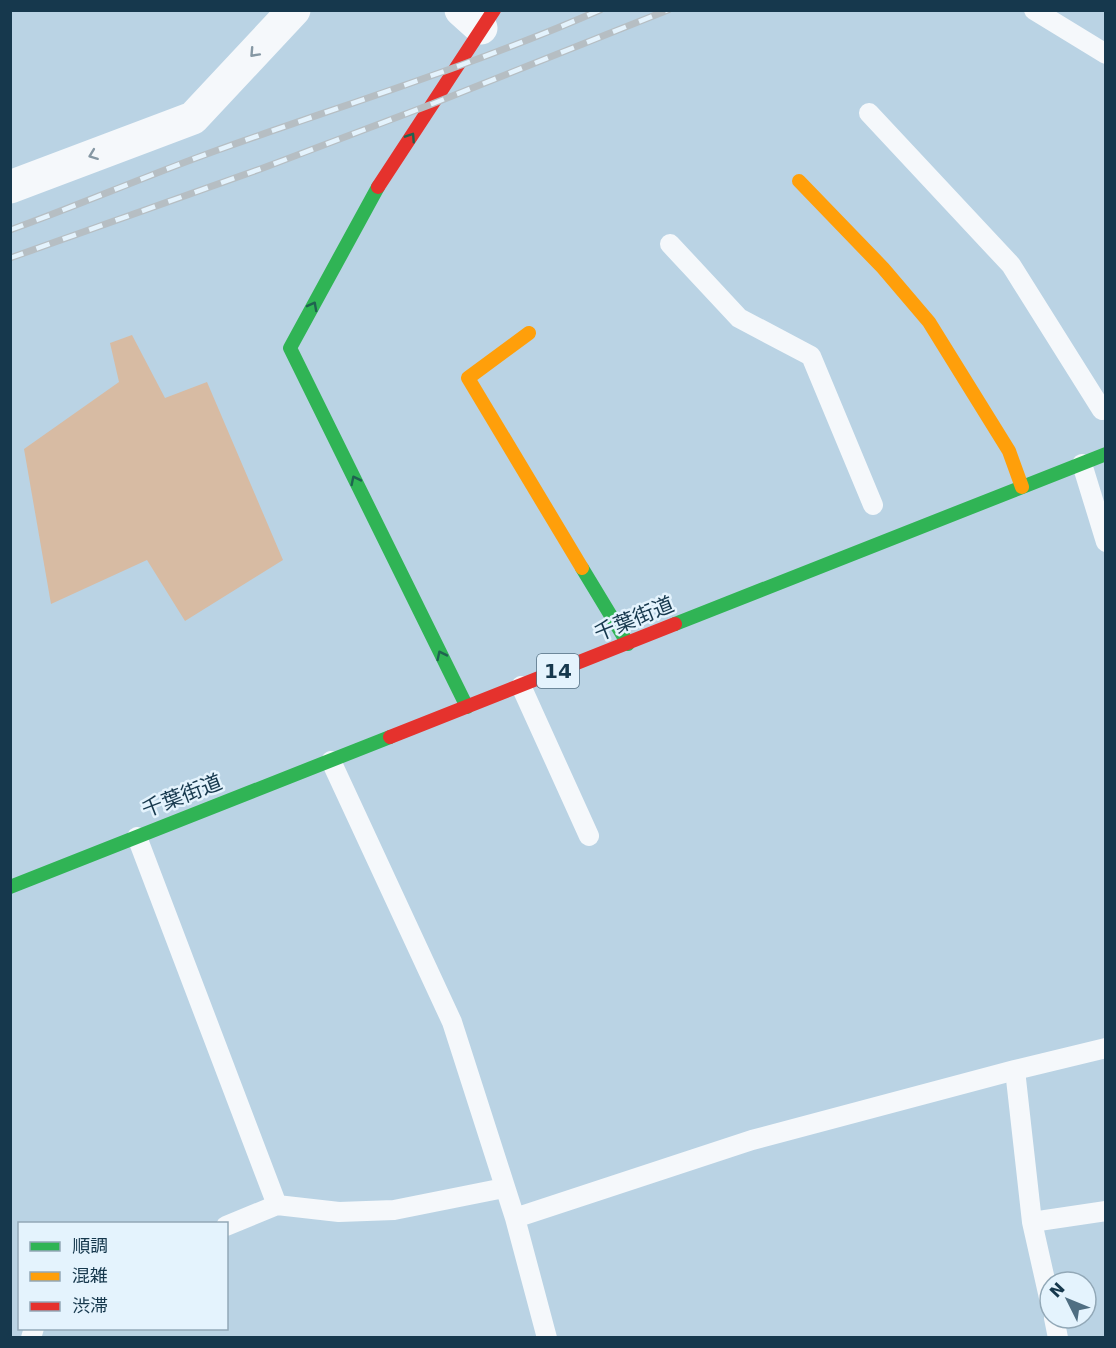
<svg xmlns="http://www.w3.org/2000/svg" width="1116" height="1348" font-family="'DejaVu Sans','Noto Sans JP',sans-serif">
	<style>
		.green { fill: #d7bba3 }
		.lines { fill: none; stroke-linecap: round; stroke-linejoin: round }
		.lane { stroke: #f5f8fb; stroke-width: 20 }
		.street { stroke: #f5f8fb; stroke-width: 33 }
		.fast { stroke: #30b455; stroke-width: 14 }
		.slow { stroke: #ff9f0a; stroke-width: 14 }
		.jam { stroke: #e5322d; stroke-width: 14 }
		.rail-casing { stroke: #b6bec3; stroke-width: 7 }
		.rail { stroke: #e4f3fd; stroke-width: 4.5; stroke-dasharray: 14; stroke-linecap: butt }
		.oneway { stroke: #8698a4 }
		.oneway2 { stroke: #1f6350 }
		.labels { text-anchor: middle; stroke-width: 5; stroke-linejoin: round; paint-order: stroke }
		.shield { fill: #e4f3fd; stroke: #547082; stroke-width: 1.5 }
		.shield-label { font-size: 20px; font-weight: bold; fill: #16384d }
		.street-label { font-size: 21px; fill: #16384d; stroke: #e4f3fd }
	</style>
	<rect width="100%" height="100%" fill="#bad3e4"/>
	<path class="green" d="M 132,335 L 165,398 L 207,382 L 283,560 L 185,621 L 147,560 L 51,604 L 24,449 L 119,382 L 110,343 Z"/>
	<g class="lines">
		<path class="lane" d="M 1034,10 L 1106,54
			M 869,113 L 1011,265 L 1102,410
			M 670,244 L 739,318 L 811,356 L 873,505
			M 1082,464 L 1106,542
			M 521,686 L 589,836
			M 331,761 L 452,1022 L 515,1218 L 547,1338
			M 137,837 L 277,1205 L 339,1212 L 394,1210 L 504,1188
			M 1015,1070 L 1032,1222 L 1106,1211
			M 515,1218 L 752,1140 L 1015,1070 L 1106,1048
			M 1032,1222 L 1050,1302
			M 226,1226 L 277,1205
			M 1054,1318 L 1058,1338
			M 31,1338 L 34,1328"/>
		<path class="street" d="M 461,10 L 481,28
			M 10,187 L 193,118 L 294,10"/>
		<path class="fast" d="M 378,187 L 290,348 L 467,707
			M 582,568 L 628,644
			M 675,624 L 1106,454
			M 10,887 L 390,737"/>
		<path class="slow" d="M 799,181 L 883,268 L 929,322 L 1009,451 L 1022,487
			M 529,333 L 468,378 L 582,568"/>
		<path class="jam" d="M 378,187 L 494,10
			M 390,737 L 675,624"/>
		<defs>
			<path id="rail" d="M 10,230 C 79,205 146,176 215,151 C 343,105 474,65 600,10
				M 10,258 L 263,168 L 432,104 L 668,10"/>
		</defs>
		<use href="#rail" class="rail-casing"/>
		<use href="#rail" class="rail"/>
	</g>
	<defs><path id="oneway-chevron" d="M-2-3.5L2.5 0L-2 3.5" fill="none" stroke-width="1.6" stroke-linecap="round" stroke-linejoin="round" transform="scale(1.5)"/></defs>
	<g class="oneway">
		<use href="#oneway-chevron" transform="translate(254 53) rotate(133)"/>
		<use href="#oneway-chevron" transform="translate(93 155) rotate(159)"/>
	</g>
	<g class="oneway2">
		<use href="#oneway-chevron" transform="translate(411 137) rotate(-57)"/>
		<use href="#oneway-chevron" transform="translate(313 306) rotate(-62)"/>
		<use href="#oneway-chevron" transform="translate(355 480) rotate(-116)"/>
		<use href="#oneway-chevron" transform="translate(441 655) rotate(-116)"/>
	</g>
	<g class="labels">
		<rect class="shield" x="537" y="654" width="42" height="34" rx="4.5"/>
		<g class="shield-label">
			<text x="558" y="678">14</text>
		</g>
		<g class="street-label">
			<text transform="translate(634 619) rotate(-22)" y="7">千葉街道</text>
			<text transform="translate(182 796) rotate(-21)" y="7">千葉街道</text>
		</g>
	</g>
	<rect width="1116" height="1348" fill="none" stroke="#16384d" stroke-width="24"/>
	<rect x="18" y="1222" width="210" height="108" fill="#e4f3fd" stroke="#92a8b7" stroke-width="1.5"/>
	<rect x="30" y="1242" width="30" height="9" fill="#30b455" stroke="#92a8b7" stroke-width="1.5"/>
	<text x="72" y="1252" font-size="18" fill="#16384d">順調</text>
	<rect x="30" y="1272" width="30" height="9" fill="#ff9f0a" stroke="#92a8b7" stroke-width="1.5"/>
	<text x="72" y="1282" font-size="18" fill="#16384d">混雑</text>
	<rect x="30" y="1302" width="30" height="9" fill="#e5322d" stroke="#92a8b7" stroke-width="1.5"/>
	<text x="72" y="1312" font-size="18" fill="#16384d">渋滞</text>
	<g transform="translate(1068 1300) rotate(313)"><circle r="28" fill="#e4f3fd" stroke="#92a8b7" stroke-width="1.5"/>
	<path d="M0-4.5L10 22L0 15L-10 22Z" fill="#4f6e82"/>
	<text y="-9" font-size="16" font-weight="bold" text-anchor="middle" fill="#16384d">N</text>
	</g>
</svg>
